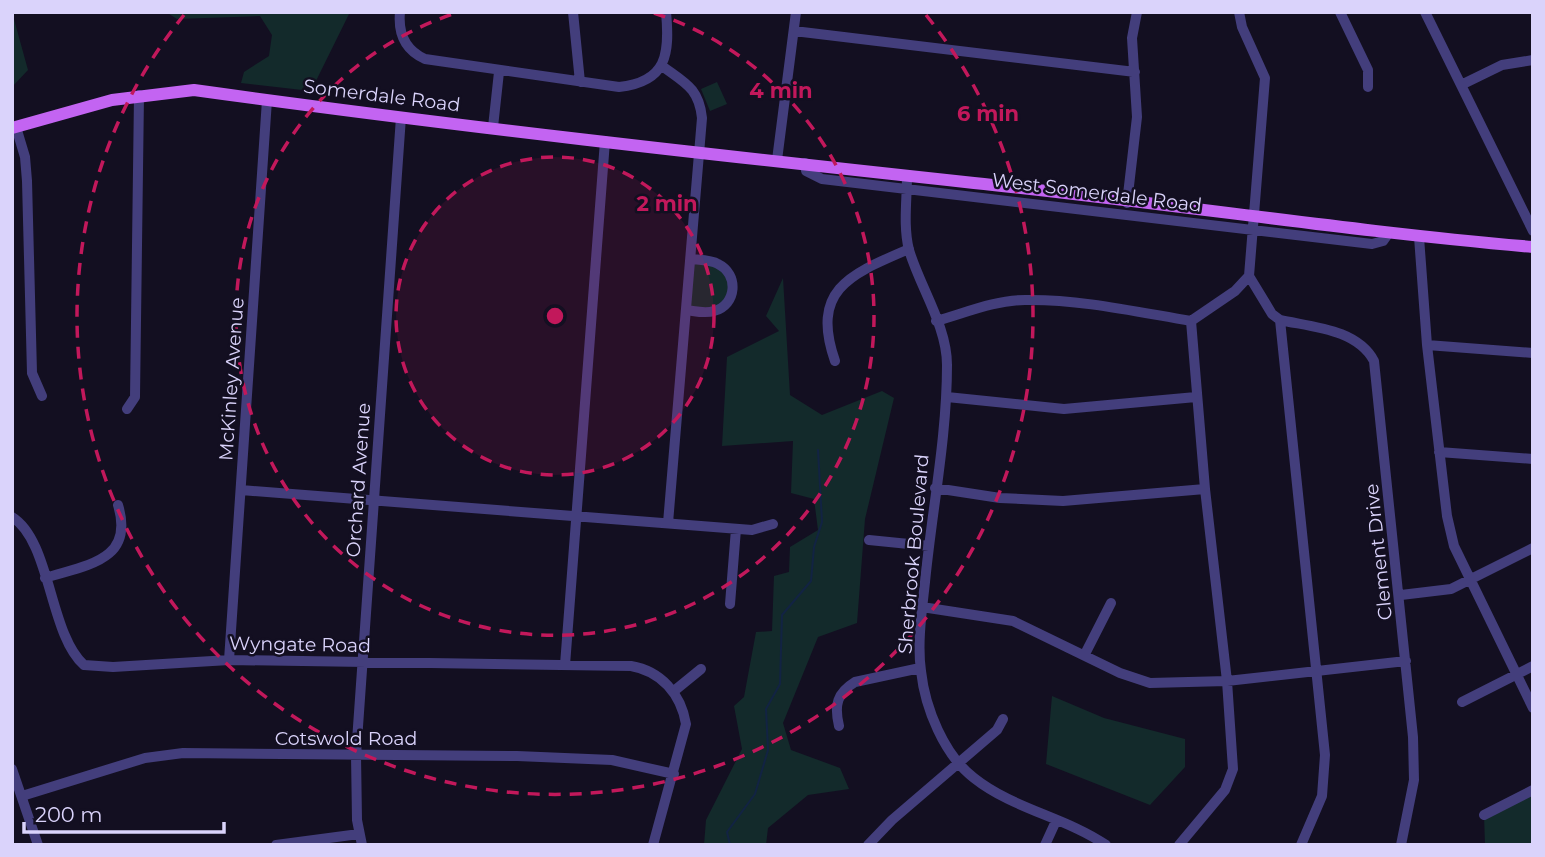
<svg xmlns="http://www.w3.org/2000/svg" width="1545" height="857" font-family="Montserrat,sans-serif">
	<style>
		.green { fill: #132a2b }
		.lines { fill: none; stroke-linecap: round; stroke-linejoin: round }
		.stream { stroke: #122343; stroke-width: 2 }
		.minor { stroke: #433e7c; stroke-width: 10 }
		.major { stroke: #c364f2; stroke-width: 12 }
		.ring { fill: none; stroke: #c2185b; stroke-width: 3.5; stroke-dasharray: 12 9 }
		.labels { text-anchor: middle; stroke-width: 5; stroke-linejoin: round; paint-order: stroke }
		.street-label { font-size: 19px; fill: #dad3fb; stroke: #130f21 }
		.centre { fill: #c2185b; stroke: #130f21; stroke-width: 3.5 }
		.ring-label { font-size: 21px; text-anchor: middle; font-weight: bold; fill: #c2185b; stroke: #130f21; stroke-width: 5; stroke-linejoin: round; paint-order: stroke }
	</style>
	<rect width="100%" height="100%" fill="#130f21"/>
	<path class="green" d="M 12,12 L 28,70 L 12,87 Z
		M 166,12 L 350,12 L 311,91 L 241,83 L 244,72 L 269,56 L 272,35 L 260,16 L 177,19 Z
		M 717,82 L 727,104 L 710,111 L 701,89 Z
		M 691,259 L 711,261 L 733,281 L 723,306 L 686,310 Z
		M 783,278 L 790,395 L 822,415 L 882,391 L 894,398 L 865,519 L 857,623 L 818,637 L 783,723 L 791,750 L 840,768 L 849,789 L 808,795 L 768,828 L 766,845 L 704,845 L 706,820 L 742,749 L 734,706 L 744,697 L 756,632 L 772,631 L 774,576 L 789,572 L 790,547 L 818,530 L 814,499 L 791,493 L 793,441 L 722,446 L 727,357 L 779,331 L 766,316 Z
		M 1052,696 L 1104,718 L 1185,739 L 1185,767 L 1150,805 L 1046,764 Z
		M 1533,790 L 1533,845 L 1485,845 L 1484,815 Z"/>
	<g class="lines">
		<path class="stream" d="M 730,845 L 727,832 L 755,794 L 768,750 L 766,709 L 780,684 L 782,615 L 811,581 L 814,547 L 822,522 L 818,450"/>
		<path class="minor" d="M 400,12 C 398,33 405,50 425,59 L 619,87 C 667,82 670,54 666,12
			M 573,12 L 580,82
			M 1340,12 L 1368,70 L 1368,87
			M 1425,12 L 1533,231
			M 794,31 L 1135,72
			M 662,66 C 685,83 699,88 702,118 L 668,523
			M 1461,85 L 1502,65 L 1533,60
			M 16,127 L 25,157 L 27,181 L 32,373 L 42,396
			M 493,127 L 499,72
			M 777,160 L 796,12
			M 805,163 L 806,171 L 822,179 L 1372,244 L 1383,241 L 1388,234
			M 907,176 C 907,200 903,226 909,250 C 920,287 947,326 947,365 C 947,437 932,510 925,582 C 922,610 917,643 921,671 C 925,708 944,755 974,778 C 1013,809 1065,817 1106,845
			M 1127,203 L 1137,117 L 1132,38 L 1137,12
			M 1419,237 L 1427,345 L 1447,516 L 1454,546 L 1533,708
			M 1249,276 L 1272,314 L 1280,320 C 1312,327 1357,329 1374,361 L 1413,737 L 1414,780 L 1401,845
			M 686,310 C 695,311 705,314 714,311 C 737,305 739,274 718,264 C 711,260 699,260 691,259
			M 1280,320 L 1325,755 L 1322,796 L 1301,845
			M 936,321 C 965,313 995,300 1025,300 C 1080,299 1137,312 1191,321
			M 1191,321 L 1235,291 L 1249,276 L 1265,78 L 1242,27 L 1239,12
			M 1427,345 L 1533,353
			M 835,361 C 810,289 851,274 909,249
			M 947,397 L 1064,409 L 1196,397
			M 127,409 L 135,397 L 139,95
			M 1439,452 L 1533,459
			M 935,488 L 1000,498 L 1063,501 L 1205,489
			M 241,490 L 752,530 L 773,524
			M 12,517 C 51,541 49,634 84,665 L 113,667 L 229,660 L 631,666 C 661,671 681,694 686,724 L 653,845
			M 869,540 L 929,546
			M 45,578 C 86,565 135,561 118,505
			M 1401,595 L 1451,589 L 1533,548
			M 730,604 L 736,529
			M 922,607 L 1013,621 L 1120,673 L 1150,683 L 1227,681 L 1406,661
			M 1085,654 L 1111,603
			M 229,660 L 267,100
			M 565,665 L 605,141
			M 674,691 L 701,669
			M 1462,702 L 1533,666
			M 839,726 C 834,705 837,693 855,682 L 920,668
			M 12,769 L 38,845
			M 22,796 L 145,758 L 183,753 L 517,756 L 612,760 L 674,774
			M 1484,815 L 1533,790
			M 276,845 L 359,834
			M 362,845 L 357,820 L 356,755 L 401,117
			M 868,845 L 892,820 L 997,730 L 1003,719
			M 1045,845 L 1056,821
			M 1179,845 L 1225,790 L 1233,769 L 1227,681 L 1205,489 L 1191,321"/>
		<path class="major" d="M 12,128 L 112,100 L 194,90 C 453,126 714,155 974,183 C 1161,202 1346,231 1533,247"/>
	</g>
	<circle cx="555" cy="316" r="159" fill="#c2185b" fill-opacity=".12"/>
	<g class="ring">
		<circle cx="555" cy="316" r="159"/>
		<path d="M654 13A319 319 0 1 1 456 13"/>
		<path d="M926 15A478 478 0 1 1 184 15"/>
	</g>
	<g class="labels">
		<g class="street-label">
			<text transform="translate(382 95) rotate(7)" y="7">Somerdale Road</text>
			<text transform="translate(1097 192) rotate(7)" y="7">West Somerdale Road</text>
			<text transform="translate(231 379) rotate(-86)" y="7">McKinley Avenue</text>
			<text transform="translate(358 480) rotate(-86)" y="7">Orchard Avenue</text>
			<text transform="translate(1378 552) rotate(-96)" y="7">Clement Drive</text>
			<text transform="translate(913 554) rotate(-85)" y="7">Sherbrook Boulevard</text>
			<text transform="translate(300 644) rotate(1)" y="7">Wyngate Road</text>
			<text x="346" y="745">Cotswold Road</text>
		</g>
	</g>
	<circle cx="555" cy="316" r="10" class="centre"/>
	<g class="ring-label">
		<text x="781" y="98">4 min</text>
		<text x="988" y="121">6 min</text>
		<text x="667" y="211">2 min</text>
	</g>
	<rect width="1545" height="857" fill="none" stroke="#dad3fb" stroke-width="28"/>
	<path d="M24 822v10h200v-10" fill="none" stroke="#dad3fb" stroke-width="3.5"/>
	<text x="35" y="822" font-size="21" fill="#dad3fb" stroke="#130f21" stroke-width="5" paint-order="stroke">200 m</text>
</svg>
